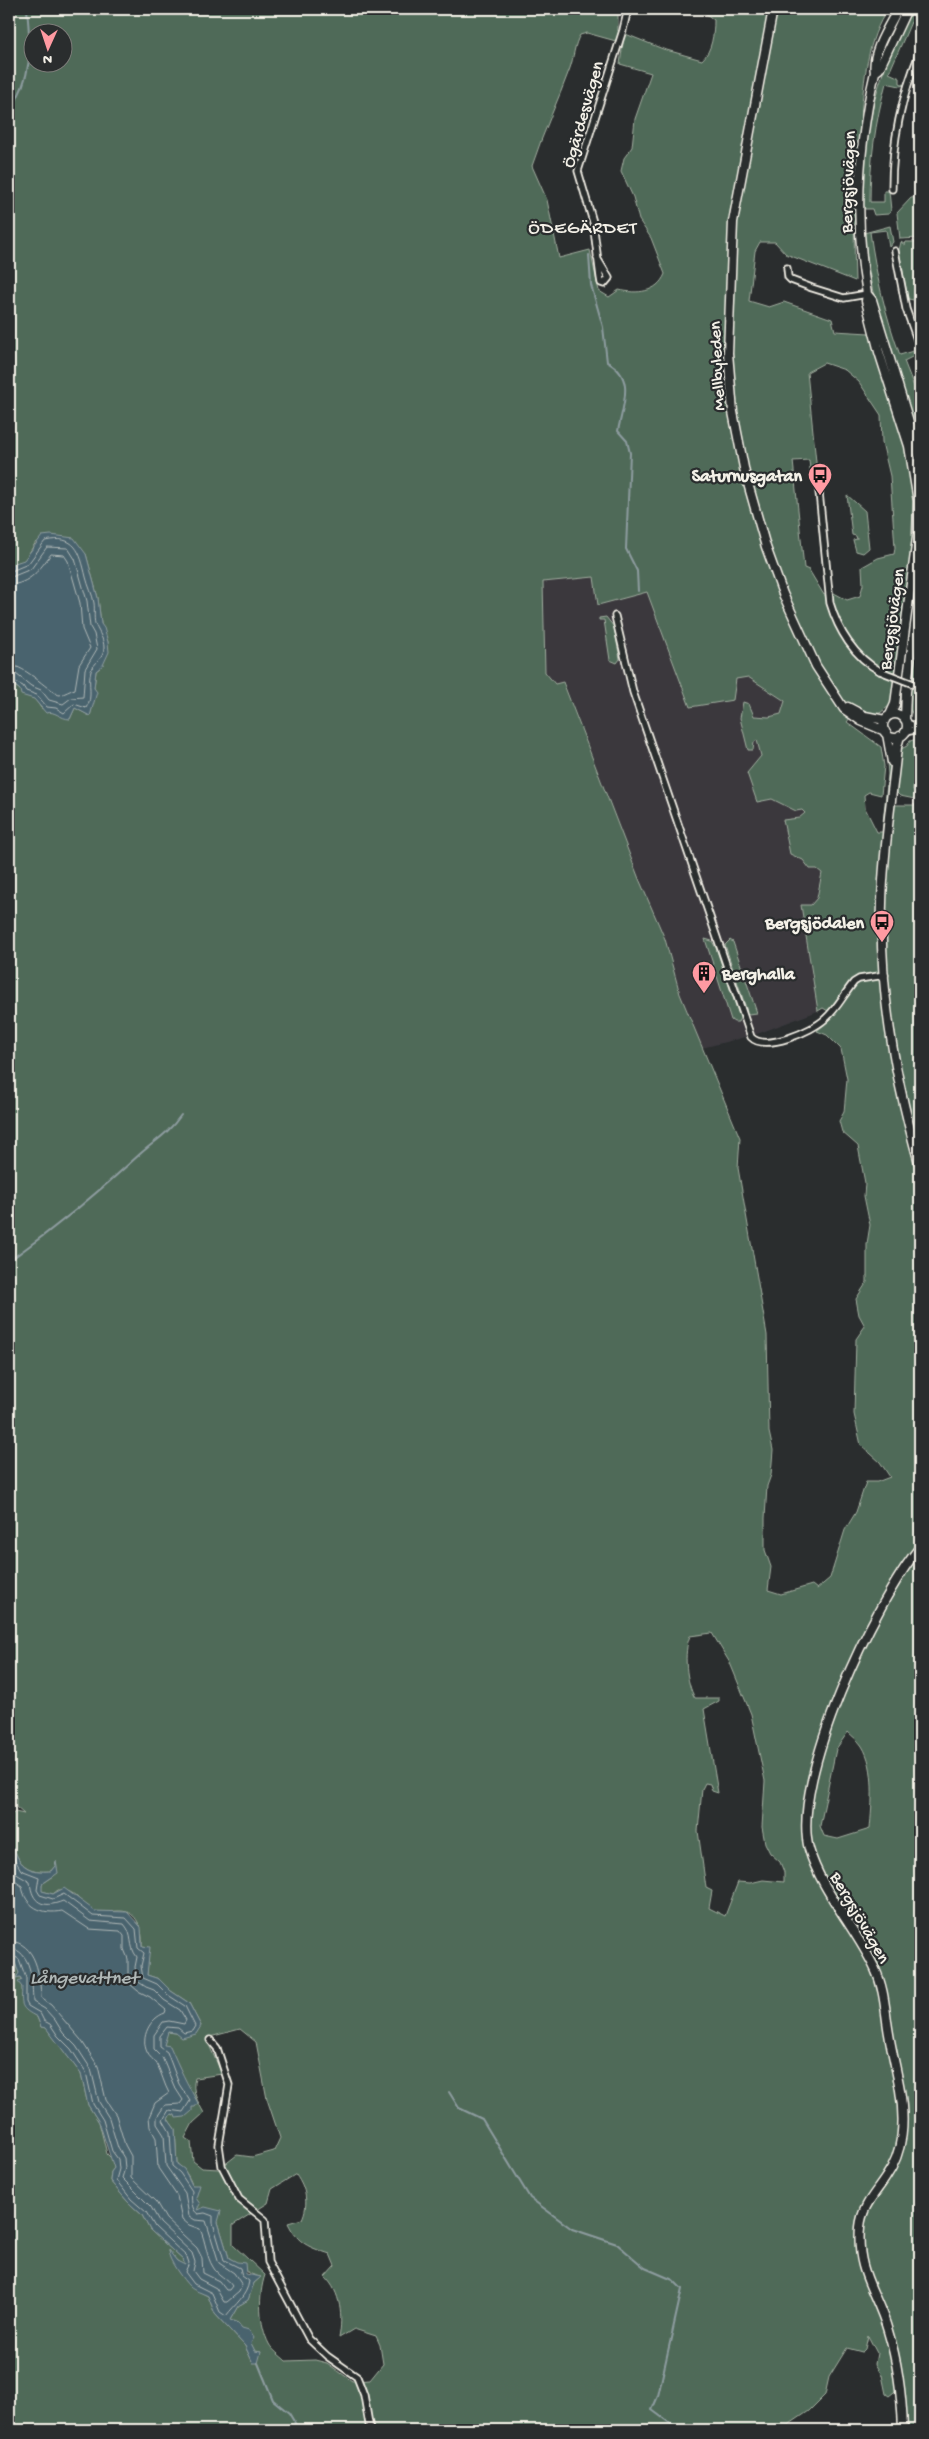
<svg xmlns="http://www.w3.org/2000/svg" width="929" height="2439" font-family="'Gochi Hand',sans-serif">
	<style>
		.built { fill: #3a393e }
		.green { fill: #506a59; stroke: #a2aea0; fill-rule: evenodd }
		.water { fill: #49636e; stroke: #8d9c9f }
		.lines { fill: none; stroke-linecap: round; stroke-linejoin: round }
		.shore { stroke: #b0b8b7; stroke-width: 1 }
		.stream { stroke: #8d9c9f; stroke-width: 2 }
		.street-casing { stroke: #f4f1e8; stroke-width: 9 }
		.secondary-casing { stroke: #f4f1e8; stroke-width: 11 }
		.street { stroke: #2a2d2e; stroke-width: 5.5 }
		.secondary { stroke: #2a2d2e; stroke-width: 8 }
		.street-bridge-casing { stroke: #f4f1e8; stroke-width: 9; stroke-linecap: butt }
		.street-bridge { stroke: #2a2d2e; stroke-width: 5.5 }
		.labels { text-anchor: middle; stroke-width: 4.5; stroke-linejoin: round; paint-order: stroke }
		.street-label { font-size: 18px; fill: #f4f1e8; stroke: #2a2d2e }
		.poi-label { font-size: 18px; font-weight: bold; fill: #f4f1e8; stroke: #2a2d2e; text-anchor: end }
		.neighbourhood-label { font-size: 19px; letter-spacing: 1px; fill: #f4f1e8; stroke: #2a2d2e }
		.water-label { font-size: 19px; font-style: italic; fill: #b0b8b7; stroke: #2a2d2e }
	</style>
	<rect width="100%" height="100%" fill="#2a2d2e"/>
	<filter id="ink" filterUnits="userSpaceOnUse"><feTurbulence type="fractalNoise" baseFrequency=".02" numOctaves="2"/><feDisplacementMap in="SourceGraphic" scale="10" xChannelSelector="R" yChannelSelector="G"/><feConvolveMatrix kernelMatrix="1 2 1 2 8 2 1 2 1" color-interpolation-filters="sRGB"/></filter>
	<g filter="url(#ink)">
		<path class="built" d="M 594,577 L 598,605 L 647,592 L 690,707 L 736,679 L 748,677 L 785,701 L 782,714 L 769,717 L 754,716 L 749,704 L 754,742 L 757,740 L 761,756 L 747,773 L 757,802 L 772,799 L 796,811 L 802,810 L 805,813 L 799,818 L 803,860 L 810,869 L 817,869 L 822,873 L 817,898 L 812,906 L 801,905 L 818,1011 L 757,1034 L 702,1048 L 680,994 L 665,939 L 639,879 L 564,682 L 555,684 L 545,672 L 543,582 Z"/>
		<path class="green" d="M 9,9 L 618,9 L 618,31 L 663,49 L 702,60 C 712,51 714,34 714,20 L 700,9 L 888,9 C 867,39 864,80 861,116 C 855,171 853,225 855,281 L 786,254 L 775,242 L 760,242 L 755,251 L 749,301 L 769,307 L 784,302 L 832,319 L 835,331 L 869,333 L 906,448 L 913,497 L 920,496 L 915,452 L 917,452 L 920,470 L 920,720 L 915,719 L 910,709 L 889,706 L 880,713 L 870,714 L 881,721 L 880,725 L 853,714 L 847,722 L 881,747 L 884,766 L 881,795 L 869,792 L 864,795 L 865,808 L 877,832 L 882,832 L 888,774 L 886,750 L 890,765 L 884,833 L 893,805 L 920,805 L 920,2430 L 907,2430 L 903,2385 L 889,2396 L 886,2394 L 882,2375 L 875,2364 L 877,2353 L 868,2336 L 865,2349 L 862,2352 L 847,2348 L 829,2377 L 825,2395 L 809,2411 L 781,2430 L 9,2430 L 9,1958 C 28,1972 16,2006 37,2017 L 41,2027 L 46,2027 L 81,2074 L 88,2105 L 99,2122 L 107,2154 L 113,2160 L 114,2168 L 111,2172 L 110,2181 L 128,2202 L 142,2215 L 150,2230 L 183,2260 L 185,2266 L 177,2261 L 168,2251 C 177,2273 186,2286 208,2296 L 215,2314 L 245,2346 L 253,2363 L 261,2352 L 255,2351 L 238,2323 L 230,2320 L 238,2306 L 248,2300 L 254,2283 L 261,2277 C 242,2273 244,2266 229,2258 L 218,2222 L 197,2211 C 195,2193 192,2174 177,2164 L 175,2129 L 168,2119 L 170,2114 L 175,2115 L 198,2103 C 194,2096 188,2090 185,2083 C 178,2068 176,2059 164,2045 L 167,2032 L 176,2033 L 201,2026 L 189,2003 L 171,1991 L 159,1979 L 147,1975 L 149,1947 L 142,1946 C 143,1934 140,1917 127,1912 C 117,1909 105,1914 95,1911 C 84,1908 79,1896 70,1892 C 67,1890 61,1890 58,1890 L 53,1894 L 41,1891 L 42,1884 L 54,1876 L 55,1866 L 51,1871 C 38,1872 26,1871 18,1858 C 15,1852 14,1848 9,1844 L 9,1817 L 15,1812 L 24,1814 L 16,1807 L 16,1797 L 9,1800 L 9,680 L 11,684 L 35,699 L 41,708 L 70,719 L 75,708 L 90,716 L 96,692 L 94,688 L 96,671 L 100,668 L 108,642 L 101,624 L 98,598 L 86,554 L 36,542 L 24,561 L 15,563 L 9,568 ZM 32,32 L 62,32 L 62,62 L 32,62 ZM 587,33 L 623,43 L 620,64 L 651,73 L 635,119 L 632,147 L 624,158 L 621,171 L 633,197 L 639,220 L 651,238 L 665,274 C 657,293 637,294 619,290 L 609,297 L 599,291 L 590,250 L 559,258 L 547,200 L 532,166 C 543,132 558,101 570,68 C 574,57 574,45 580,35 ZM 824,363 L 845,370 L 859,382 L 881,415 L 882,442 L 890,476 L 895,548 L 894,554 L 878,558 L 862,567 L 863,585 L 860,596 L 847,600 L 834,593 L 824,595 L 809,570 L 804,568 L 793,461 L 809,460 L 811,479 L 817,472 L 807,372 ZM 594,577 L 598,605 L 647,592 L 690,707 L 733,700 L 736,679 L 748,677 L 785,701 L 781,714 L 769,717 L 754,716 L 749,704 L 743,702 L 740,718 L 748,750 L 753,750 L 754,742 L 757,740 L 761,756 L 747,773 L 757,802 L 772,799 L 796,811 L 802,810 L 805,813 L 799,818 L 783,820 L 790,854 L 803,860 L 810,869 L 817,869 L 822,873 L 817,898 L 811,905 L 801,905 L 818,1011 L 823,1008 L 835,1015 L 817,1031 L 827,1035 L 841,1049 L 847,1079 L 844,1112 L 839,1121 L 842,1132 L 858,1146 L 865,1183 L 864,1196 L 870,1225 L 867,1244 L 867,1282 L 856,1299 L 859,1315 L 865,1326 L 856,1339 L 854,1414 L 861,1445 L 880,1462 L 890,1477 L 877,1482 L 866,1482 L 856,1512 L 845,1530 L 830,1578 L 817,1589 L 812,1585 L 781,1594 L 768,1590 L 771,1567 L 765,1550 L 765,1518 L 767,1486 L 771,1475 L 773,1450 L 769,1432 L 767,1335 L 738,1168 L 740,1138 L 680,994 L 665,939 L 639,879 L 563,682 L 555,684 L 545,672 L 543,582 ZM 712,1633 L 730,1663 L 751,1714 L 765,1781 L 762,1827 L 765,1843 L 770,1853 L 780,1862 L 784,1872 L 784,1882 L 763,1880 L 750,1883 L 738,1882 L 725,1916 L 709,1908 L 712,1891 L 706,1888 L 698,1831 L 702,1789 L 705,1783 L 710,1784 L 712,1791 L 718,1793 L 704,1709 L 719,1701 L 719,1698 L 695,1698 C 686,1683 683,1652 690,1636 ZM 848,1732 C 852,1736 859,1741 862,1746 C 876,1768 872,1805 870,1829 L 838,1839 L 824,1836 L 820,1826 L 836,1749 ZM 240,2029 L 256,2042 L 267,2099 L 280,2138 L 274,2151 L 252,2157 L 237,2155 L 219,2169 L 202,2168 L 193,2161 L 191,2142 L 185,2138 L 193,2123 L 204,2113 C 198,2102 191,2091 195,2078 L 222,2074 L 206,2038 ZM 296,2174 C 306,2188 309,2204 302,2219 L 288,2223 C 298,2244 309,2247 330,2254 L 335,2266 L 325,2277 C 341,2292 343,2317 339,2338 L 354,2329 L 376,2336 L 380,2345 L 383,2364 L 370,2380 L 352,2381 L 327,2363 L 315,2360 L 286,2361 C 281,2356 272,2350 269,2344 C 259,2325 258,2295 265,2275 L 233,2245 L 233,2225 L 268,2203 L 272,2189 Z
			M 915,12 L 920,12 L 920,26 L 911,22 L 889,73 L 900,78 L 900,83 L 904,85 L 900,86 L 886,83 C 875,123 870,161 870,202 L 884,202 L 884,191 L 889,191 L 891,210 L 889,214 L 874,215 L 872,209 L 865,209 L 863,205 C 863,147 871,92 897,40 C 901,30 905,17 915,12 Z
			M 920,197 L 920,238 L 900,239 L 897,213 L 911,198 Z
			M 890,226 L 893,242 L 889,247 L 886,230 L 870,232 C 876,275 885,314 900,355 L 916,350 L 918,351 L 918,354 L 904,361 L 920,402 L 920,428 C 907,419 875,304 871,283 C 868,266 866,249 864,233 Z
			M 901,242 L 905,245 L 906,242 L 920,242 L 920,301 L 908,299 L 899,250 Z
			M 847,495 L 865,511 L 869,548 L 863,553 L 856,551 L 853,540 L 857,539 L 856,536 L 852,535 Z
			M 606,617 L 614,627 L 620,659 L 617,663 L 610,660 L 604,620 L 599,620 L 599,618 Z
			M 920,738 L 919,748 L 917,748 L 913,790 L 920,793 L 920,800 L 900,796 L 897,793 L 899,750 L 907,746 L 910,741 Z
			M 705,939 L 712,941 L 716,948 L 740,1018 L 738,1022 L 734,1022 L 731,1020 Z
			M 730,940 L 733,942 L 757,1013 L 748,1014 L 725,945 Z"/>
		<path class="water" d="M 51,535 L 74,538 L 86,554 L 98,598 L 101,624 L 104,628 L 108,642 L 109,652 L 103,665 L 96,671 L 94,688 L 97,692 L 90,716 L 75,708 L 70,719 C 60,719 55,710 46,713 L 34,699 L 21,695 L 20,690 L 9,680 L 9,568 L 15,563 L 24,560 L 42,536 Z
			M 9,1844 C 14,1848 15,1852 18,1858 C 25,1871 38,1872 51,1871 L 55,1866 L 56,1861 L 58,1873 L 42,1884 L 42,1891 L 53,1894 L 64,1888 L 95,1911 L 127,1912 L 141,1927 L 142,1946 L 150,1947 L 147,1975 L 159,1979 L 171,1991 L 189,2003 L 201,2026 L 196,2034 L 182,2038 L 176,2033 L 168,2032 L 164,2045 L 170,2046 C 179,2067 187,2084 198,2103 L 195,2107 L 192,2107 L 192,2111 L 185,2117 L 176,2118 L 175,2115 L 171,2114 L 168,2119 L 175,2129 L 177,2164 L 184,2169 L 192,2185 L 200,2185 L 196,2198 L 200,2204 L 197,2210 L 205,2207 L 221,2211 L 218,2222 L 229,2258 L 237,2262 L 245,2263 L 246,2274 L 261,2277 L 254,2283 L 248,2300 L 238,2306 L 230,2320 L 238,2323 L 242,2328 L 249,2330 L 254,2338 L 251,2343 L 255,2351 L 261,2352 L 258,2363 L 253,2363 L 245,2346 L 215,2314 L 208,2296 C 203,2293 194,2291 190,2287 C 183,2280 168,2260 168,2250 L 177,2261 L 185,2265 L 183,2260 L 150,2230 L 142,2215 L 128,2202 L 110,2181 L 111,2172 L 114,2168 L 99,2122 L 88,2105 L 81,2074 L 46,2028 L 41,2027 L 37,2017 C 20,2008 21,2006 22,1987 L 18,1982 L 22,1980 L 20,1977 L 16,1978 L 19,1973 L 15,1963 L 9,1958 Z"/>
		<g class="lines">
			<path class="shore" d="M 9,572 L 28,564 L 45,541 C 76,534 80,552 86,577 C 88,586 93,595 94,603 C 95,610 93,621 96,626 C 99,633 104,639 104,648 C 104,659 94,662 91,671 C 87,684 94,697 86,708 L 74,704 L 64,713 L 56,708 L 47,707 L 37,695 L 26,691 L 23,686 L 9,679
				M 9,578 L 31,569 L 47,547 L 68,548 L 75,559 L 87,601 L 90,627 L 94,634 L 97,649 L 85,669 L 83,697 L 71,698 L 63,704 L 49,700 L 41,690 L 31,686 L 16,674 L 9,672
				M 9,585 C 30,584 40,569 51,554 L 64,555 L 68,561 L 80,603 L 82,629 L 90,648 L 79,665 L 75,689 C 71,690 64,694 60,695 C 52,695 26,665 9,665
				M 9,1850 L 21,1870 L 39,1877 L 37,1890 L 40,1895 L 53,1899 L 64,1894 L 93,1916 L 126,1918 L 136,1929 L 138,1948 L 144,1953 L 141,1966 L 143,1978 L 157,1984 L 168,1995 L 185,2006 L 195,2026 L 192,2031 L 184,2033 L 178,2028 L 167,2027 L 160,2036 L 160,2047 L 167,2052 L 179,2084 L 190,2101 L 183,2112 L 169,2110 L 163,2120 L 170,2132 L 172,2166 L 180,2173 L 192,2191 C 191,2198 191,2210 198,2214 L 205,2213 L 213,2216 L 213,2223 L 224,2260 L 240,2268 L 242,2276 L 249,2281 C 247,2296 235,2304 226,2316 L 220,2312 L 212,2293 L 194,2284 L 185,2272 L 189,2263 L 187,2257 L 155,2227 L 146,2212 L 131,2199 L 116,2180 L 119,2169 L 118,2159 L 112,2151 L 103,2120 L 93,2104 L 86,2072 L 71,2049 L 58,2036 L 50,2024 L 44,2021 L 40,2013 L 28,2006 L 26,2002 L 26,1978 L 19,1959 L 9,1954
				M 9,1864 L 18,1875 L 30,1882 C 32,1903 43,1909 63,1901 L 90,1921 L 124,1924 C 134,1935 128,1946 137,1957 L 135,1967 L 137,1981 L 146,1987 L 154,1990 L 164,2000 L 180,2010 L 186,2020 L 184,2024 L 169,2021 L 163,2022 L 154,2035 L 154,2049 L 162,2057 L 174,2086 L 183,2100 L 180,2104 L 165,2105 L 157,2117 L 157,2124 L 164,2135 L 166,2166 L 185,2193 L 189,2216 L 195,2220 L 206,2221 L 219,2263 L 234,2273 L 242,2285 L 239,2292 L 227,2302 L 224,2302 L 216,2288 L 199,2279 L 193,2271 L 195,2262 L 192,2253 L 160,2223 L 151,2207 L 122,2178 L 125,2168 L 124,2158 L 118,2148 L 109,2118 L 99,2102 L 91,2069 L 76,2046 L 63,2033 L 55,2020 L 45,2009 L 33,2002 C 32,1984 33,1950 9,1948
				M 9,1877 L 22,1886 C 25,1907 42,1915 62,1911 L 89,1929 L 120,1931 L 124,1936 L 124,1949 L 128,1959 L 128,1976 L 131,1985 L 138,1991 L 150,1997 L 166,2010 L 165,2013 C 150,2018 140,2037 147,2052 C 149,2057 154,2060 157,2064 C 162,2074 164,2084 169,2093 L 155,2103 L 149,2117 L 150,2127 L 156,2138 L 158,2168 L 177,2196 L 182,2219 L 189,2225 L 200,2229 C 206,2242 206,2256 213,2267 C 218,2276 227,2278 232,2286 L 229,2290 L 226,2290 L 219,2281 L 203,2273 L 202,2258 L 197,2248 L 166,2219 L 156,2202 L 131,2178 L 131,2156 L 125,2145 L 116,2115 L 106,2100 L 98,2066 L 81,2040 L 51,2005 L 41,1998 C 40,1977 37,1942 9,1941"/>
			<path class="stream" d="M 9,113 C 33,75 31,52 27,9
				M 589,255 L 591,285 L 603,327 L 607,362 C 636,377 623,404 618,431 L 627,441 L 630,453 L 626,549 L 637,571 L 638,591
				M 9,1261 C 55,1228 98,1193 140,1154 C 157,1139 167,1135 181,1115
				M 449,2092 L 459,2108 L 482,2119 L 530,2198 L 572,2229 L 617,2244 L 645,2268 L 673,2280 L 682,2289 L 658,2396 L 652,2410 L 675,2427 L 676,2430
				M 258,2363 L 273,2400 L 289,2413 L 299,2430"/>
			<defs>
				<path id="street" d="M 892,189 C 892,140 901,97 920,52
					M 895,251 L 906,309 L 920,348
					M 597,258 L 609,278 L 604,284 L 601,283 L 600,277 L 593,222 L 578,171 L 623,30 L 628,9
					M 787,268 L 788,277 L 791,280 L 812,288 L 844,298 L 867,294
					M 820,481 L 819,492 L 830,603 C 838,630 854,657 880,671
					M 615,616 L 633,692 L 751,1037 C 765,1052 812,1031 825,1019 C 837,1009 844,994 854,982 L 859,979 L 885,975
					M 907,723 L 920,728
					M 905,732 L 920,729
					M 210,2040 L 217,2048 L 229,2085 L 219,2145 L 222,2166 L 239,2199 L 265,2220 L 268,2262 L 309,2339 L 327,2356 L 357,2377 L 364,2395 L 370,2430"/>
				<path id="secondary" d="M 773,9 L 733,222 L 728,353 L 733,412 L 745,473 L 766,547 L 783,594 L 816,666 L 844,709 L 861,721 L 885,731
					M 875,72 L 879,69 L 907,9
					M 867,294 L 872,300 L 920,458
					M 848,707 L 865,716 L 885,720
					M883 726a12 12 0 1 1 24 0a12 12 0 1 1-24 0Z
					M 890,715 L 895,704 L 917,538 L 918,501 L 909,446 L 879,352 L 866,301 L 867,294 C 854,221 858,145 875,72 C 871,53 889,26 898,9
					M 905,719 L 906,692 L 920,588
					M 887,734 L 892,762
					M 900,736 L 897,747 C 892,799 883,851 882,903 C 879,989 896,1083 920,1166
					M 903,2430 C 902,2398 898,2363 888,2331 C 877,2292 856,2273 860,2227 C 862,2206 875,2194 886,2177 C 904,2151 905,2121 900,2090 C 897,2072 892,2053 889,2034 C 885,2012 885,1990 875,1969 C 857,1930 820,1889 809,1849 C 790,1780 875,1601 920,1547"/>
			</defs>
			<use href="#street" class="street-casing"/>
			<use href="#secondary" class="secondary-casing"/>
			<use href="#street" class="street"/>
			<use href="#secondary" class="secondary"/>
			<defs>
				<path id="street-bridge" d="M 880,671 L 916,685"/>
			</defs>
			<use href="#street-bridge" class="street-bridge-casing"/>
			<use href="#street-bridge" class="street-bridge"/>
		</g>
	</g>
	<defs>
		<symbol id="bus-pin" viewBox="-11 -11 22 30"><path d="M0 17L-7.5 6A9.5 9.5 0 1 1 7.5 6Z" fill="#ff9aa2" stroke="#2a2d2e"/><path d="M-5-6H5V4H4V6H2V4H-2V6H-4V4H-5ZM-3.5-4V0h7V-4ZM-3.5 1.2v1.5H-2V1.2ZM2 1.2v1.5H3.5V1.2Z" fill="#111"/></symbol>
		<symbol id="building-pin" viewBox="-11 -11 22 30"><path d="M0 17L-7.5 6A9.5 9.5 0 1 1 7.5 6Z" fill="#ff9aa2" stroke="#2a2d2e"/><path d="M-4-6H4V6H1V3H-1V6H-4ZM-2.5-4.3h1.7v1.8h-1.7ZM.8-4.3h1.7v1.8H.8ZM-2.5-1h1.7V.8h-1.7ZM.8-1h1.7V.8H.8Z" fill="#111"/></symbol>
	</defs>
	<g fill-rule="evenodd">
		<use href="#bus-pin" x="806" y="461" width="28" height="38"/>
		<use href="#bus-pin" x="868" y="908" width="28" height="38"/>
		<use href="#building-pin" x="690" y="959" width="28" height="38"/>
	</g>
	<g class="labels">
		<g class="street-label">
			<text transform="translate(582 114) rotate(-74)" y="6">Ögärdesvägen</text>
			<text transform="translate(847 182) rotate(-88)" y="6">Bergsjövägen</text>
			<text transform="translate(716 366) rotate(-93)" y="6">Mellbyleden</text>
			<text transform="translate(891 619) rotate(-82)" y="6">Bergsjövägen</text>
			<text transform="translate(861 1917) rotate(60)" y="6">Bergsjövägen</text>
		</g>
		<g class="poi-label">
			<text x="802" y="481">Saturnusgatan</text>
			<text x="864" y="928">Bergsjödalen</text>
			<text x="722" y="979" text-anchor="start">Berghalla</text>
		</g>
		<g class="neighbourhood-label">
			<text x="583" y="233">ÖDEGÄRDET</text>
		</g>
		<g class="water-label">
			<text x="84" y="1983">Långevattnet</text>
		</g>
	</g>
	<rect width="929" height="2439" fill="none" stroke="#2a2d2e" stroke-width="30"/>
	<rect x="15" y="15" width="899" height="2409" fill="none" stroke="#f4f1e8" stroke-width="2" filter="url(#ink)"/>
	<g transform="translate(48 48) rotate(183)"><circle r="24" fill="#2a2d2e" stroke="#7b7b78"/>
	<path d="M0-4L9 19L0 12L-9 19Z" fill="#ff9aa2"/>
	<text y="-8" font-size="14" font-weight="bold" text-anchor="middle" fill="#f4f1e8">N</text>
	</g>
</svg>
